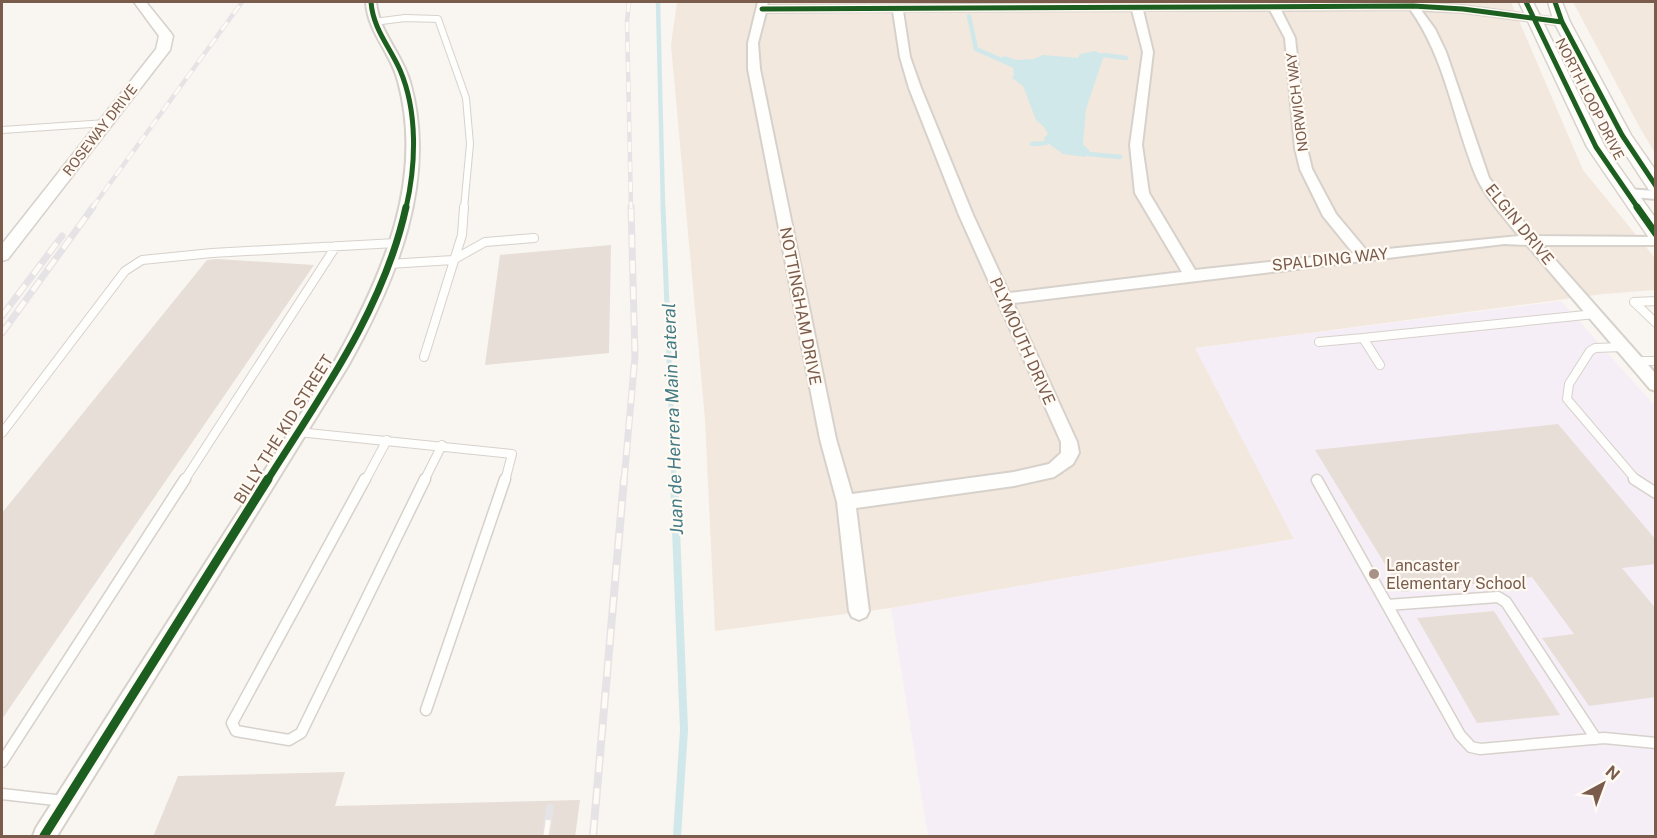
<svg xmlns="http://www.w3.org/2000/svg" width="1657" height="838" font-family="'Public Sans',sans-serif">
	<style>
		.residential { fill: #f2e8de }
		.education { fill: #f6eef6 }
		.water { fill: #d0e8ea }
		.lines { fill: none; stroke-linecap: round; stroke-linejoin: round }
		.stream-far2 { stroke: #d0e8ea; stroke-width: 4.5 }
		.stream-far1 { stroke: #d0e8ea; stroke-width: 5 }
		.stream { stroke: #d0e8ea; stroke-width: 8 }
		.building { fill: #e6ded7 }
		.service-far2-casing { stroke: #d7d1cb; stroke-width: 8 }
		.service-far1-casing { stroke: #d7d1cb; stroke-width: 10 }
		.service-casing { stroke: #d7d1cb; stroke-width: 13 }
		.minor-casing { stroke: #d7d1cb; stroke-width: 4 }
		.tertiary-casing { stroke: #d7d1cb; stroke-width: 3 }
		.secondary-casing { stroke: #d9d2cb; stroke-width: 3 }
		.service-far2 { stroke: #fefefd; stroke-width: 6 }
		.service-far1 { stroke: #fefefd; stroke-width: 8 }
		.service { stroke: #fefefd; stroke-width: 10 }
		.minor { fill: #fefefd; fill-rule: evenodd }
		.tertiary { fill: #fefefd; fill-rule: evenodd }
		.secondary { fill: #fefefd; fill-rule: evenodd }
		.rail-far2-casing { stroke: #e6e3e7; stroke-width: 4.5 }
		.rail-far1-casing { stroke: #e6e3e7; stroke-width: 7 }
		.rail-casing { stroke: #e6e3e7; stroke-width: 8 }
		.rail-far2 { stroke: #fffaf3; stroke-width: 3; stroke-dasharray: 10; stroke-linecap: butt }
		.rail-far1 { stroke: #fffaf3; stroke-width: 4.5; stroke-dasharray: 13; stroke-linecap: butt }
		.rail { stroke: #fffaf3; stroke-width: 5; stroke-dasharray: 16; stroke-linecap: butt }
		.cycleway-far2-casing { stroke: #fffaf3; stroke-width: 8 }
		.cycleway-far1-casing { stroke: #fffaf3; stroke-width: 10 }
		.cycleway-casing { stroke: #fffaf3; stroke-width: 13 }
		.cycleway-far2 { stroke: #1b5e20; stroke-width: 5 }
		.cycleway-far1 { stroke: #1b5e20; stroke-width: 7 }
		.cycleway { stroke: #1b5e20; stroke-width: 9 }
		.poi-dot { fill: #a69286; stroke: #fffaf3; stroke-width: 2 }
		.labels { text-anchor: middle; stroke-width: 4.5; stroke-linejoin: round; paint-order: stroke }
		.far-street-label { font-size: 14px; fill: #7a5c4d; stroke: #fffaf3 }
		.street-label { font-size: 16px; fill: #7a5c4d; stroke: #fffaf3 }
		.poi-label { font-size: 16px; fill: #7a5c4d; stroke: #fffaf3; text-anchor: start }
		.water-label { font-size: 18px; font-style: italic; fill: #437c86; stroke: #fffaf3 }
	</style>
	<rect width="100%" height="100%" fill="#f9f5f0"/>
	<path class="residential" d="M 677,2 L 1511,2 L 1583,170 L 1655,258 L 1655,290 L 1603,294 L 1196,348 L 1294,539 L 891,608 L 715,631 L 705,419 L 671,45 Z
		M 1573,2 L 1655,2 L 1655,153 L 1640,128 Z"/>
	<path class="education" d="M 1561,301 L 1655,406 L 1655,836 L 928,836 L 891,608 L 1294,539 L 1195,348 Z"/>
	<path class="water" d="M 1095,51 L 1104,55 L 1086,109 L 1083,144 L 1090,151 L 1089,154 L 1085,157 L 1063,154 L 1045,141 L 1044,138 L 1048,134 L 1044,127 L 1036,120 L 1023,86 L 1012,78 L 1014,75 L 1013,68 L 998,61 L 999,59 L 1004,56 L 1017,60 L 1034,59 L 1043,55 L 1078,58 L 1080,54 Z"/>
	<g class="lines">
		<path class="stream-far2" d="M 658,2 L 663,208
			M 969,16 L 976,49 L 999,59
			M 1104,55 L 1126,58
			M 1032,144 L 1046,143
			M 1089,154 L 1120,157"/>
		<path class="stream-far1" d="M 663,207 L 674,481"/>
		<path class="stream" d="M 674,479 L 684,730 L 677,836"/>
	</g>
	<path class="building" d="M 611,245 L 609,353 L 485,365 L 500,255 Z
		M 217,259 L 314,265 L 2,719 L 2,513 L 207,260 Z
		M 1558,424 L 1656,540 L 1656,564 L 1622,568 L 1656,609 L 1656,697 L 1589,706 L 1542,638 L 1574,634 L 1532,577 L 1402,592 L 1315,450 Z
		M 1494,611 L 1516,646 L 1560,715 L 1477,723 L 1417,618 Z
		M 345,772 L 335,806 L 580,800 L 575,837 L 153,837 L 178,776 Z"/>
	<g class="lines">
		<defs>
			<path id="service-far2" d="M 374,22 L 405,18 L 438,19 L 466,98 L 470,144 L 464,208
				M 2,130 L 106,123"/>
			<path id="service-far1" d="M 389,264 L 453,260 L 485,242 L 534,238
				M 1656,301 L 1634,302 L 1656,323
				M 1319,342 L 1363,338
				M 1623,347 L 1595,348 L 1590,351 L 1569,384 L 1567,399 L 1637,481
				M 424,357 L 462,235 L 464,207
				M 1635,361 L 1656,361
				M 1380,365 L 1363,338 L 1595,314
				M 298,432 L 512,454 L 505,481
				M 2,433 L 125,271 L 142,260 L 212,253 L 396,243
				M 184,481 L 336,246
				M 365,481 L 387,440
				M 424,481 L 442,445"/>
			<path id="service" d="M 365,479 L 232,723 L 236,731 L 289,740 L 301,733 L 425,479
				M 1634,479 L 1656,493
				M 1317,480 L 1460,735 L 1471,747 L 1480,749 L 1604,738 L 1656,743
				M 1387,605 L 1498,597 L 1506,602 L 1596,739
				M 426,710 L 505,479
				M 2,762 L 185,479
				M 2,794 L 64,801"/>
			<path id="minor" d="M 366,2 L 376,2 C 379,33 402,53 410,82 C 438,181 396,280 348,366 L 57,836 L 33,836 L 36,828 L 336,359 C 383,274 425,180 398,81 C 391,53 368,33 366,2 Z
				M 758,2 L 768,2 L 767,6 L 1413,3 L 1463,6 L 1566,20 L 1566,24 L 1562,25 L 1463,12 L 1421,10 L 1435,29 L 1446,52 L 1489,178 L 1535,236 L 1656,237 L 1656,245 L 1542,245 L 1656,374 L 1656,391 L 1650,389 L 1527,245 L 1504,244 L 1013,303 L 1077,442 L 1079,453 L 1073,464 L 1054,477 L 1014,486 L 856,508 L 869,611 L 866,617 L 859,620 L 852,617 L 849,611 L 837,502 L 820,439 L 748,69 L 748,43 ZM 1410,9 C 1446,59 1453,120 1476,176 C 1484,195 1506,220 1519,236 L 1367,251 L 1336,214 L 1312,169 L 1307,148 L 1295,38 L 1281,10 ZM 1132,10 L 1143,52 L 1130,145 L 1135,193 L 1182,272 L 1009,293 L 973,215 L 921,88 L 910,57 L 903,11 ZM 1143,10 L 1270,10 L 1285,38 L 1295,148 L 1300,169 L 1323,216 L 1353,253 L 1195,270 L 1149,193 L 1142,145 L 1153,52 ZM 893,11 L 900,57 L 909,88 L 959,215 L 1061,442 L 1061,453 L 1049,464 L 1014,472 L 852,494 L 836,439 L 760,69 L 758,43 L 766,12 Z
				M 1626,189 L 1656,191 L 1656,199 L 1621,196 L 1619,193 L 1621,190 Z"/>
			<path id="tertiary" d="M 134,2 L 146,2 L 171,33 L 173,36 L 170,50 L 8,259 L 2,261 L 2,244 L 156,49 L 159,36 Z"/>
			<path id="secondary" d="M 1519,2 L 1533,2 L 1605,147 L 1656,219 L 1656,240 L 1649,238 L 1587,147 Z
				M 1548,2 L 1562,2 L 1570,22 L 1631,135 L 1656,171 L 1656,192 L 1649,190 L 1613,135 L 1554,22 Z"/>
		</defs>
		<use href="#service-far2" class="service-far2-casing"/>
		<use href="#service-far1" class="service-far1-casing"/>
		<use href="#service" class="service-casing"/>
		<use href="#minor" class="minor-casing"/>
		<use href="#tertiary" class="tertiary-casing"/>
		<use href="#secondary" class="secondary-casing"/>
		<use href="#service-far2" class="service-far2"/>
		<use href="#service-far1" class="service-far1"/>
		<use href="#service" class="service"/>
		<use href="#minor" class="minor"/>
		<use href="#tertiary" class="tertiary"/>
		<use href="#secondary" class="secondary"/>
		<defs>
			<path id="rail-far2" d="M 629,2 L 627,21 L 631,208
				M 92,208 L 242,2"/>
			<path id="rail-far1" d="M 2,316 L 62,236
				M 2,333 L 93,207
				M 624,481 L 635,356 L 631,207"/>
			<path id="rail" d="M 546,836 L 550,808
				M 593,836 L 624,479"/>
		</defs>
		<use href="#rail-far2" class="rail-far2-casing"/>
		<use href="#rail-far1" class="rail-far1-casing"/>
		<use href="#rail" class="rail-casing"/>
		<use href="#rail-far2" class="rail-far2"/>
		<use href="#rail-far1" class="rail-far1"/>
		<use href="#rail" class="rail"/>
		<defs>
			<path id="cycleway-far2" d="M 371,2 C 373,29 390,47 400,70 C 418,112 416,165 406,208
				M 1526,2 L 1596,147 L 1638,208
				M 1555,2 L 1562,22 L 1622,135 L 1656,186
				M 762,9 L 1413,6 L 1463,9 L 1562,22"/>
			<path id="cycleway-far1" d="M 1637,207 L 1656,234
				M 267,481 C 322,394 384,308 406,207"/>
			<path id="cycleway" d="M 44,836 L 268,479"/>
		</defs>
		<use href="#cycleway-far2" class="cycleway-far2-casing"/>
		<use href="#cycleway-far1" class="cycleway-far1-casing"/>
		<use href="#cycleway" class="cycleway-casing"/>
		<use href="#cycleway-far2" class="cycleway-far2"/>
		<use href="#cycleway-far1" class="cycleway-far1"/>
		<use href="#cycleway" class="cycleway"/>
	</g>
	<circle class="poi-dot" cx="1374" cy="574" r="6"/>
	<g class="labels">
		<g class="far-street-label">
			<text transform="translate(1590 99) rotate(63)" y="5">NORTH LOOP DRIVE</text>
			<text transform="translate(1297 102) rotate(-97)" y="5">NORWICH WAY</text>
			<text transform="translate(100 130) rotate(-52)" y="5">ROSEWAY DRIVE</text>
		</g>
		<g class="street-label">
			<text transform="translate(1520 224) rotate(51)" y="6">ELGIN DRIVE</text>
			<text transform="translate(1330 259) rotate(-6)" y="6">SPALDING WAY</text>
			<text transform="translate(801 306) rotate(79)" y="6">NOTTINGHAM DRIVE</text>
			<text transform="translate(1023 341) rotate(66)" y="6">PLYMOUTH DRIVE</text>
			<text transform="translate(283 429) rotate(-58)" y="6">BILLY THE KID STREET</text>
		</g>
		<g class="poi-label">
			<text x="1386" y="571">Lancaster<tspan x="1386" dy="18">Elementary School</tspan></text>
		</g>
		<g class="water-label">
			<text transform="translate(673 419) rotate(-92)" y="6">Juan de Herrera Main Lateral</text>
		</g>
	</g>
	<rect width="1657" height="838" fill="none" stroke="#7a5c4d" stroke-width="6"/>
	<g transform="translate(1603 784) rotate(41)" stroke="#fffaf3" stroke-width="4.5" paint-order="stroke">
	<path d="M0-4.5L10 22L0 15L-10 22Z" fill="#7a5c4d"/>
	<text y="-9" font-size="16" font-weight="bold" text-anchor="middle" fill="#7a5c4d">N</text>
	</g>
</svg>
